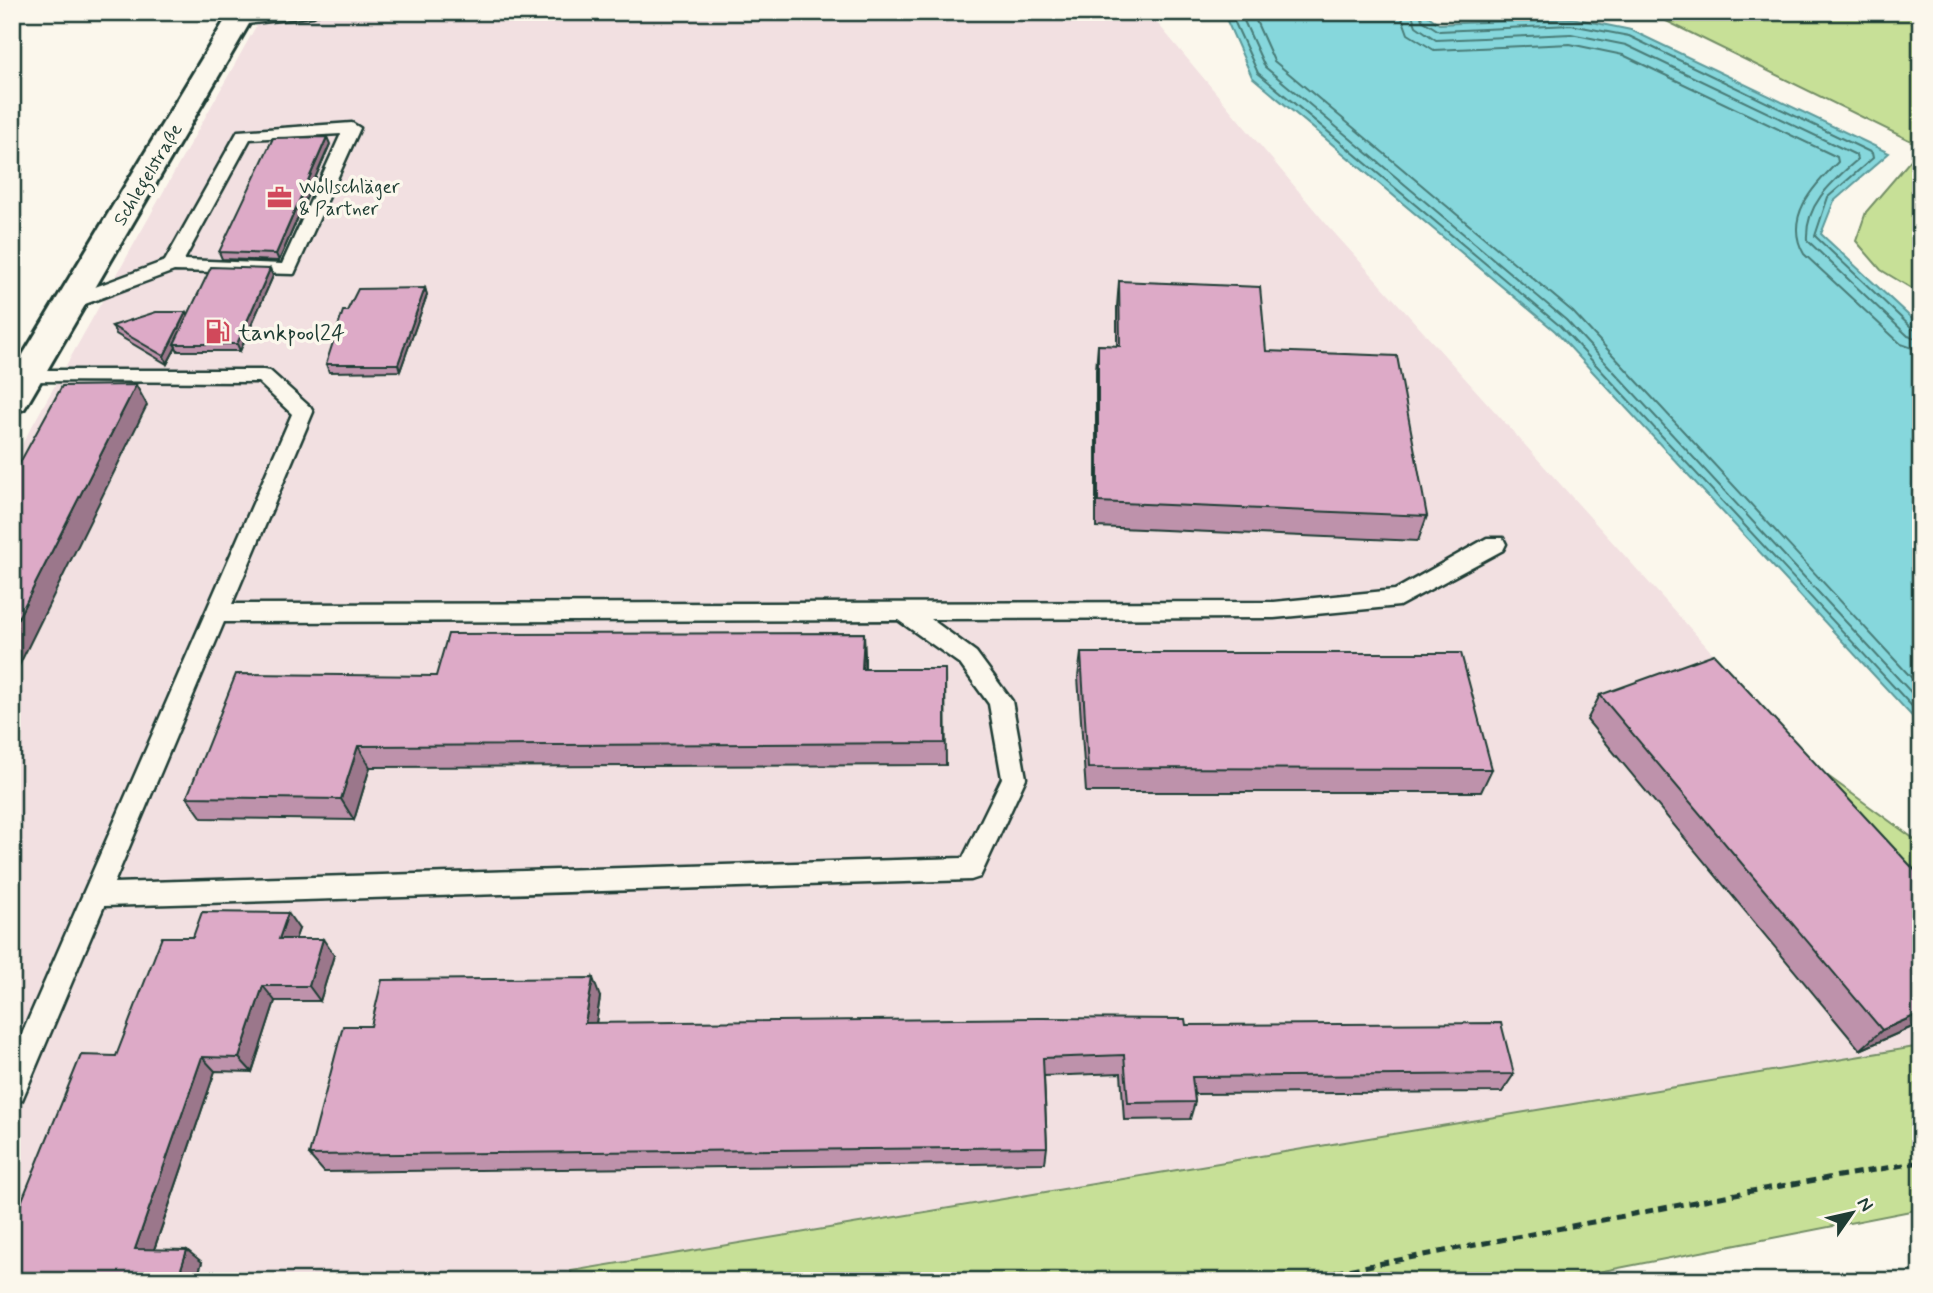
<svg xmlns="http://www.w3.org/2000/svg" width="1933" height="1293" font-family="Mynerve,sans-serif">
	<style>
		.built { fill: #f2e0e1 }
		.green { fill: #c7e097; stroke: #738e66; stroke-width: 2 }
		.water { fill: #86d7dc; stroke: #5d9999; stroke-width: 2 }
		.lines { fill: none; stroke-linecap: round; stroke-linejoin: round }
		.shore { stroke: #487b77; stroke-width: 2 }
		.service-casing { stroke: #1f3d34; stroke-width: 5 }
		.minor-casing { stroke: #1f3d34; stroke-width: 6 }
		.path { stroke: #1f3d34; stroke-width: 5; stroke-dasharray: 9 6; stroke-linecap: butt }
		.service { fill: #fbf7ec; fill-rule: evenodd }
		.minor { fill: #fbf7ec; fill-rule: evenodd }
		.wall { fill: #be92ab; stroke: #1f3d34; stroke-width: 2 }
		.shaded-wall { fill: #9b778b; stroke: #1f3d34; stroke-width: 2 }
		.building { fill: #ddaac7; stroke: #1f3d34; stroke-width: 2 }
		.labels { text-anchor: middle; stroke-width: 7; stroke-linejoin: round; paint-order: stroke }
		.far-street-label { font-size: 19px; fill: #1f3d34; stroke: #fbf7ec }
		.far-poi-label { font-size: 19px; fill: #1f3d34; stroke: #fbf7ec; text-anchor: start }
		.poi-label { font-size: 23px; fill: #1f3d34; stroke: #fbf7ec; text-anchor: start }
	</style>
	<rect width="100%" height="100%" fill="#fbf7ec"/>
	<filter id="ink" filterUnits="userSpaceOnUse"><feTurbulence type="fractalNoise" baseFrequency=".0143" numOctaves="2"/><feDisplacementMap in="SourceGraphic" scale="14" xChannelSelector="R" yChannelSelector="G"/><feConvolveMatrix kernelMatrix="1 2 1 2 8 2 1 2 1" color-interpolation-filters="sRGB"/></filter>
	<g filter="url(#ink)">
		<path class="built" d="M 264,12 L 872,12 L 878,22 L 988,12 L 1148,12 L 1328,226 L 1814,766 L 1921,910 L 1921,1046 L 571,1271 L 547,1281 L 12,1281 L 12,462 Z"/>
		<path class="green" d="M 1648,12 L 1921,12 L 1921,146 Z
			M 1921,148 L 1921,294 L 1881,270 L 1856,241 L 1866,212 Z
			M 1814,766 L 1921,844 L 1921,910 Z
			M 1921,1046 L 1921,1209 L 1552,1281 L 572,1281 L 571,1271 Z"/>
		<path class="water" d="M 1223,12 L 1423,12 L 1439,24 L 1572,18 L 1631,30 L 1889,153 L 1834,201 L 1821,234 L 1921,327 L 1921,726 L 1555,331 L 1252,77 Z"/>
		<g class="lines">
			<path class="shore" d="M 1230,12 L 1258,73 L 1560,326 L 1921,716
				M 1240,12 L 1265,67 L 1566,320 L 1921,703
				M 1252,12 L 1274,61 L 1573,312 L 1921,688
				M 1400,12 L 1408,34 L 1434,50 L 1570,44 L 1623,55 L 1837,157 L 1838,162 C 1813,186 1783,218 1804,254 L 1901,344 L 1921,351
				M 1411,12 L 1416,26 L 1436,40 L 1571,34 L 1626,45 L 1856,155 L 1857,160 C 1832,182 1805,204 1807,240 L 1908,336 L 1921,340
				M 1420,12 L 1422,20 L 1439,31 L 1571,25 L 1629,36 L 1872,153 L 1873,158 L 1828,197 L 1815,236 L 1913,329 L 1921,331"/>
			<defs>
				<path id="service" d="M 268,12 L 320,12 L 313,16 L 238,25 L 230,20 L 238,15 Z
					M 352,123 L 360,128 L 294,274 L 174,271 L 77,307 L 70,309 L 61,303 L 63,299 L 165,261 L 238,131 ZM 341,134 L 282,264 L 184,260 L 250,139 Z
					M 27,370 L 263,370 L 270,371 L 310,407 L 313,412 L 232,604 L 1274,602 L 1395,590 L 1487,538 L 1503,538 L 1506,544 L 1503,550 L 1399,606 L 1274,618 L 931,619 L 976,652 L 1012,701 L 1026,778 L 980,877 L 971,880 L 104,906 L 22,1100 L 12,1103 L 12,1057 L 292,414 L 258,382 L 20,381 L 17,376 ZM 898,620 L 960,664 L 989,704 L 1002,778 L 963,858 L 114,883 L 224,622 Z"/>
				<path id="minor" d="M 230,12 L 256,12 L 29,401 L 24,409 L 12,412 L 12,373 Z"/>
			</defs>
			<use href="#service" class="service-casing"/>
			<use href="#minor" class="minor-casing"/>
			<path class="path" d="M 1291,1281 L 1746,1192 L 1921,1162"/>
			<use href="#service" class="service"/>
			<use href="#minor" class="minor"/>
		</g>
		<path class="wall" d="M 330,144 L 279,261 L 222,259 L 219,252 Z
			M 270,269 L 273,276 L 240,351 L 178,351 L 176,347 L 167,364 L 116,334 L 112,326 L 186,312 L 188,316 Z
			M 1119,281 L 1266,351 L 1427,516 L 1418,541 L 1096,527 L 1096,370 L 1098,345 L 1117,346 L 1117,307 Z
			M 425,288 L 427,295 L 400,371 L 329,372 L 326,364 L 347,311 Z
			M 1081,653 L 1492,769 L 1481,792 L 1086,792 L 1078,677 Z
			M 865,655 L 865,669 L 945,669 L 946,765 L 370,767 L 354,820 L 202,818 L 187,797 L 436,676 Z
			M 1600,695 L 1921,877 L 1921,1023 L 1860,1050 L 1587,720 Z
			M 299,929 L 295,939 L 334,955 L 320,1001 L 275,1001 L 252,1072 L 215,1071 L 154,1250 L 202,1262 L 196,1281 L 12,1281 L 16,1215 L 116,1056 L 193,937 Z
			M 600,997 L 596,1023 L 1186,1025 L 1514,1074 L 1502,1092 L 1194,1094 L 1195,1102 L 1190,1119 L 1124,1120 L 1121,1073 L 1044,1076 L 1047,1147 L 1045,1163 L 324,1172 L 309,1155 L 371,1026 Z"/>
		<path class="shaded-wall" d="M 327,137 L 330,144 L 279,261 L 276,254 Z
			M 14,156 L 22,170 L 12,186 L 12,159 Z
			M 270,269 L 273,276 L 240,351 L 237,344 Z
			M 425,288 L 427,295 L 400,371 L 398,364 Z
			M 186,312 L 189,319 L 174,344 L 176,347 L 167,364 L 164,356 Z
			M 136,385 L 147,405 L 12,680 L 12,630 Z
			M 864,633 L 865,655 L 864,691 L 862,669 Z
			M 358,746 L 370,767 L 354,820 L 341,799 Z
			M 288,913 L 299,929 L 290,954 L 279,939 Z
			M 323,939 L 334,955 L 320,1001 L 309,986 Z
			M 593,978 L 600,997 L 593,1042 L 585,1023 Z
			M 263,986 L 275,1001 L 252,1072 L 239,1058 Z
			M 1921,1013 L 1921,1023 L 1860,1050 L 1882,1030 Z
			M 202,1057 L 215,1071 L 150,1261 L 135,1249 Z
			M 187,1250 L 202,1262 L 196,1281 L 177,1281 Z"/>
		<path class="building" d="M 327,137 L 276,254 L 219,252 L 273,138 Z
			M 211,267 L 270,269 L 237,344 L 174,344 Z
			M 1119,281 L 1260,287 L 1266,351 L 1397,356 L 1427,516 L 1098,502 L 1098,345 L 1120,346 Z
			M 425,288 L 398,364 L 326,364 L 343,311 L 347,311 L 358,289 Z
			M 156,312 L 186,312 L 164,356 L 112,326 Z
			M 136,385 L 12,630 L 12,477 L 62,386 Z
			M 864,633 L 862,669 L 945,669 L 945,743 L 358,746 L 341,799 L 187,797 L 236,674 L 436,676 L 448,634 Z
			M 1081,653 L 1461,653 L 1492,769 L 1088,768 Z
			M 1714,654 L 1921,877 L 1921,1013 L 1882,1030 L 1600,695 Z
			M 202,912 L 288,913 L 279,939 L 323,939 L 309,986 L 263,986 L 239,1058 L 202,1057 L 135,1249 L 187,1250 L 177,1281 L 12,1281 L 12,1215 L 16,1215 L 81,1055 L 116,1056 L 162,937 L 193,937 Z
			M 593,978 L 585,1023 L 1041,1018 L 1185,1019 L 1186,1025 L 1501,1023 L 1514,1074 L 1192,1077 L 1195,1102 L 1128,1103 L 1124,1055 L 1043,1058 L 1047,1147 L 309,1155 L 343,1026 L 371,1026 L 382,980 Z"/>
	</g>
	<defs>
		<symbol id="office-bare" viewBox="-9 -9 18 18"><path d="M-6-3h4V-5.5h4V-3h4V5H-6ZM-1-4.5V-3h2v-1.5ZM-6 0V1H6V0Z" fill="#d1495b" stroke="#fbf7ec" stroke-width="2.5" paint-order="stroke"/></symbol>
		<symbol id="fuel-bare" viewBox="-9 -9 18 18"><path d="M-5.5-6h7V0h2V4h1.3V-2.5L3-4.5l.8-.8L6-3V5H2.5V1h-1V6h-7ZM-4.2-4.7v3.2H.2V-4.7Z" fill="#d1495b" stroke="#fbf7ec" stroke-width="2.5" paint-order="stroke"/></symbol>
	</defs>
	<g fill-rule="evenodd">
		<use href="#office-bare" x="262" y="180" width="35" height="35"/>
		<use href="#fuel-bare" x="200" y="314" width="35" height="35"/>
	</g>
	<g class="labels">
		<g class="far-street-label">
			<text transform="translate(147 174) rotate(-59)" y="7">Schlegelstraße</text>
		</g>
		<g class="far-poi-label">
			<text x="299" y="193">Wollschläger<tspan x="299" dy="22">&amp; Partner</tspan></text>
		</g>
		<g class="poi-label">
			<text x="238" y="340">tankpool24</text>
		</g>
	</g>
	<rect width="1933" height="1293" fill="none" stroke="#fbf7ec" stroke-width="42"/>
	<rect x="21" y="21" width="1891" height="1251" fill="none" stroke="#1f3d34" stroke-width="2.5" filter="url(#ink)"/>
	<g transform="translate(1852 1213) rotate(56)" stroke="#fbf7ec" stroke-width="5" paint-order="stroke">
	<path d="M0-5L12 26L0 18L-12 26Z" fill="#1f3d34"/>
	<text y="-10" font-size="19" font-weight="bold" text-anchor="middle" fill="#1f3d34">N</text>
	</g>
</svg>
